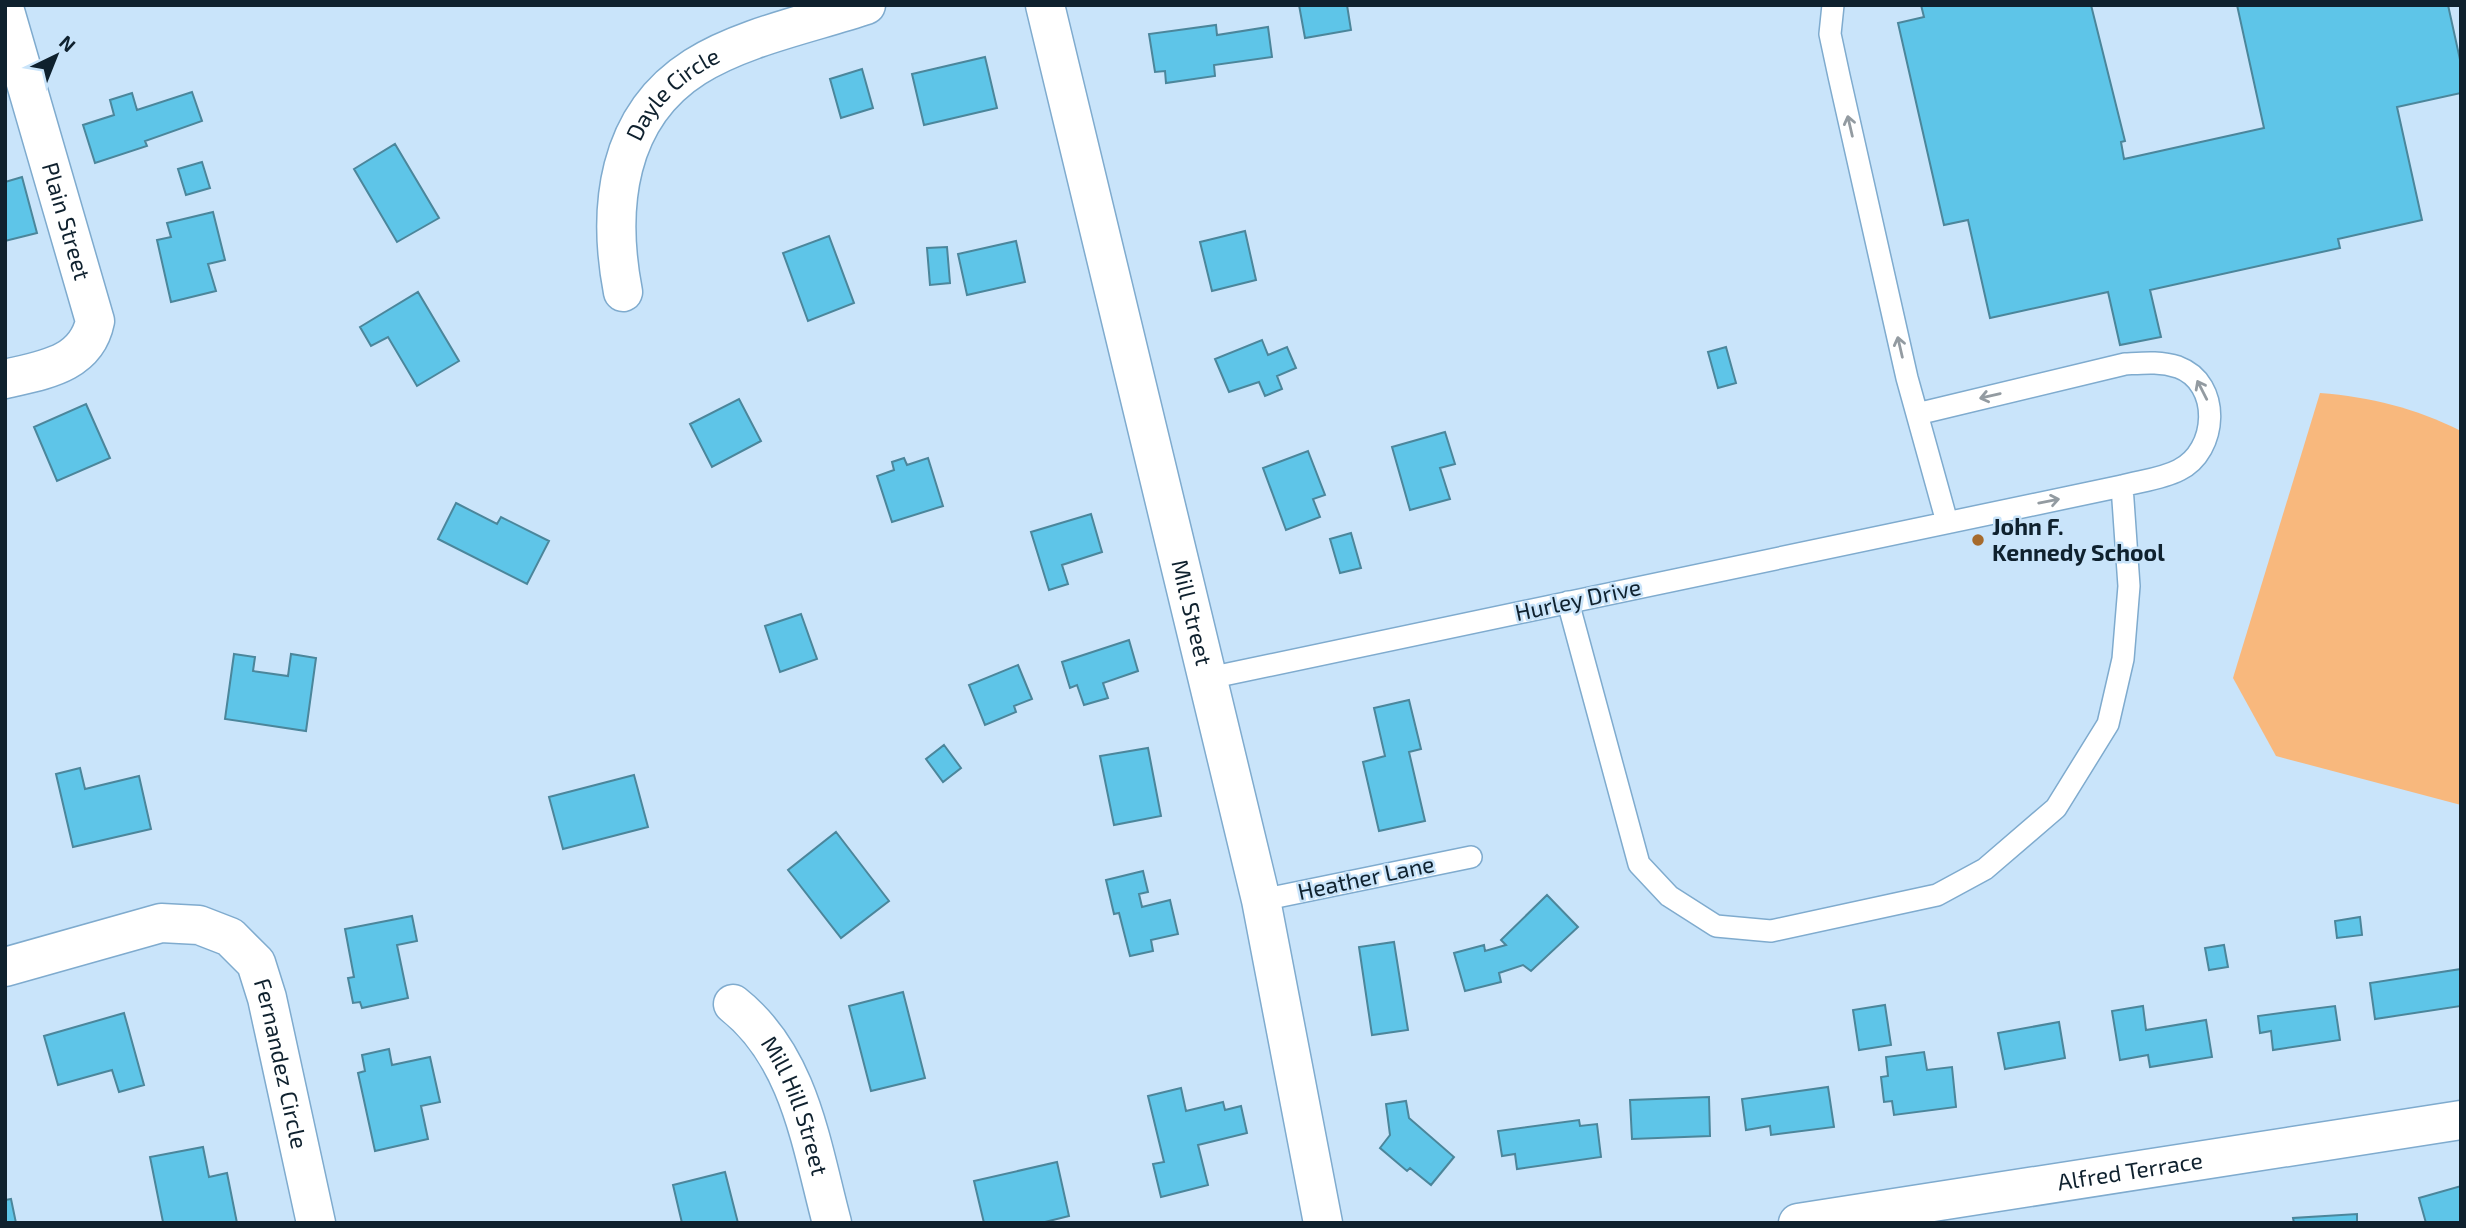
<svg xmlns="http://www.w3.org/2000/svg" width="2466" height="1228" font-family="'Exo 2',sans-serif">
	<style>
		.green { fill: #f8b87d }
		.building { fill: #5ec5e8; stroke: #4b869b; stroke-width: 2 }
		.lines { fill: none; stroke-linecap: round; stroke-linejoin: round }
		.service-casing { stroke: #7fabce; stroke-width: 24 }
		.minor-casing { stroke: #7fabce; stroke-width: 41 }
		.tertiary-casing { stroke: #7fabce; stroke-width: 41 }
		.service { stroke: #fff; stroke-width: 21 }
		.minor { stroke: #fff; stroke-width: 38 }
		.tertiary { stroke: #fff; stroke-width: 38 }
		.oneway { stroke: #939ba1 }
		.poi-dot { fill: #a66a2c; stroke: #c9e4fa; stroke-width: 2.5 }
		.labels { text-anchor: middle; stroke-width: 5; stroke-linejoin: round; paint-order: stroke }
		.street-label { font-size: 23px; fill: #0f212e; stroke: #c9e4fa }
		.poi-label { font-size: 23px; font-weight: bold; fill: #0f212e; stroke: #c9e4fa; text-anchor: start }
	</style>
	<rect width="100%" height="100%" fill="#c9e4fa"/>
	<path class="green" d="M 2320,393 C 2371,397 2415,408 2461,431 L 2461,805 L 2276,756 L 2233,678 Z"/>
	<path class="building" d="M 1299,5 L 1347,5 L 1351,30 L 1305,38 Z
		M 1921,5 L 2091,5 L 2125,141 L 2121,142 L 2124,159 L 2264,128 L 2237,5 L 2448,5 L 2461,64 L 2461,93 L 2397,107 L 2422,220 L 2338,239 L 2340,248 L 2150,290 L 2161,337 L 2120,345 L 2108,292 L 1990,318 L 1968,220 L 1944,225 L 1898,23 L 1924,17 Z
		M 1216,25 L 1217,35 L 1268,27 L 1272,57 L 1214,65 L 1215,76 L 1166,83 L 1165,71 L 1155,72 L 1149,34 Z
		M 985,57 L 997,108 L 924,125 L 912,74 Z
		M 862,69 L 873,108 L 841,118 L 830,79 Z
		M 192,92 L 202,121 L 145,141 L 147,146 L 95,163 L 83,125 L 114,115 L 110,100 L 132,93 L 137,110 Z
		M 395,144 L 439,218 L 397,242 L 354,169 Z
		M 202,162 L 210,188 L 186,195 L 178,169 Z
		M 22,177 L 37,233 L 5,241 L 5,182 Z
		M 213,212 L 225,260 L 208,264 L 216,291 L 171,302 L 157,240 L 171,237 L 167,223 Z
		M 1245,231 L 1256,280 L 1212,291 L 1200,242 Z
		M 829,236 L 854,303 L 808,321 L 783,253 Z
		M 1016,241 L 1025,282 L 967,295 L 958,254 Z
		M 947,247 L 950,283 L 930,285 L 927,248 Z
		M 418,292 L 459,361 L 417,386 L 388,337 L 371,346 L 360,327 Z
		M 1262,340 L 1268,355 L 1287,347 L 1296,368 L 1277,376 L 1282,389 L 1265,396 L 1259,382 L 1229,392 L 1215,359 Z
		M 1726,347 L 1736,383 L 1718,388 L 1708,352 Z
		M 739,399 L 761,441 L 712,467 L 690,424 Z
		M 86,404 L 110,458 L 57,481 L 34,427 Z
		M 1445,432 L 1455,464 L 1440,468 L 1450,499 L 1410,510 L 1392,447 Z
		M 1308,451 L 1325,495 L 1313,499 L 1320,517 L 1286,530 L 1263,468 Z
		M 904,458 L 907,465 L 928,458 L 943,506 L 892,522 L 877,476 L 894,470 L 892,462 Z
		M 456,503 L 497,524 L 501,517 L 549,541 L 527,584 L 438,539 Z
		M 1091,514 L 1102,552 L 1062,565 L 1068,584 L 1049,590 L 1031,532 Z
		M 1351,533 L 1361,568 L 1340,573 L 1330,539 Z
		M 801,614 L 817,659 L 780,672 L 765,626 Z
		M 1129,640 L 1138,671 L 1103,683 L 1108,698 L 1084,705 L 1077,685 L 1070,688 L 1062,662 Z
		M 234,654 L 255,657 L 253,671 L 288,676 L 291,654 L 316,658 L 306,731 L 225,719 Z
		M 1018,665 L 1032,699 L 1014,706 L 1016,712 L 985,725 L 969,685 Z
		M 1409,700 L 1421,749 L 1409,752 L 1425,821 L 1379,831 L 1363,762 L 1385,756 L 1374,708 Z
		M 944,745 L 961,768 L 943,782 L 926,759 Z
		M 1148,748 L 1161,816 L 1114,825 L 1100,756 Z
		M 80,768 L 85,789 L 139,776 L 151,829 L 73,847 L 56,774 Z
		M 634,775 L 648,827 L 563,849 L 549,797 Z
		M 836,832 L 889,901 L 841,938 L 788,870 Z
		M 1143,871 L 1148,892 L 1139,894 L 1142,907 L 1170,900 L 1178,934 L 1151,940 L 1153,951 L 1130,956 L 1119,913 L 1114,914 L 1106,880 Z
		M 1547,895 L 1578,927 L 1531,971 L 1523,965 L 1499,973 L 1501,982 L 1465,991 L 1454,953 L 1484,945 L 1485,951 L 1506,945 L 1501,940 Z
		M 412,916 L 417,941 L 397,945 L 408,998 L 362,1008 L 360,1002 L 353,1003 L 348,978 L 354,977 L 345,929 Z
		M 2360,917 L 2362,935 L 2337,938 L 2335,921 Z
		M 1394,942 L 1408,1030 L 1372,1035 L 1359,947 Z
		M 2224,945 L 2228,967 L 2209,970 L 2205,948 Z
		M 2461,969 L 2461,1006 L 2375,1019 L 2370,983 Z
		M 903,992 L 925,1078 L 871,1091 L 849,1006 Z
		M 1885,1005 L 1891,1045 L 1859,1050 L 1853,1010 Z
		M 2143,1006 L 2146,1030 L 2206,1020 L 2212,1057 L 2150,1067 L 2148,1055 L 2120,1060 L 2112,1011 Z
		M 2335,1006 L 2340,1040 L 2273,1050 L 2271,1031 L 2260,1033 L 2258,1016 Z
		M 124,1013 L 144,1085 L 119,1092 L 112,1070 L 58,1085 L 44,1036 Z
		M 2059,1022 L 2065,1058 L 2005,1069 L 1998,1033 Z
		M 389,1049 L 392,1065 L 430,1057 L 440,1102 L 421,1106 L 428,1139 L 375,1151 L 358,1073 L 365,1071 L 362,1055 Z
		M 1924,1052 L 1927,1070 L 1952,1067 L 1956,1107 L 1894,1115 L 1892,1101 L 1884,1102 L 1881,1077 L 1888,1076 L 1886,1057 Z
		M 1828,1087 L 1834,1127 L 1771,1135 L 1770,1126 L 1746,1130 L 1742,1099 Z
		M 1181,1088 L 1186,1111 L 1223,1102 L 1225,1110 L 1241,1106 L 1247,1133 L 1198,1145 L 1208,1185 L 1161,1197 L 1153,1164 L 1164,1162 L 1148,1096 Z
		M 1709,1097 L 1710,1136 L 1632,1139 L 1630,1100 Z
		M 1406,1101 L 1409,1118 L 1454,1157 L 1431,1185 L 1410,1168 L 1407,1171 L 1380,1148 L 1390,1135 L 1386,1104 Z
		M 1579,1120 L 1580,1126 L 1597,1124 L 1601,1157 L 1517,1169 L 1515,1154 L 1502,1156 L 1498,1131 Z
		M 203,1147 L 209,1177 L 227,1173 L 237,1223 L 157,1223 L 163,1222 L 150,1157 Z
		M 1057,1162 L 1069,1216 L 1041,1223 L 984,1223 L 974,1181 Z
		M 725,1172 L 738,1223 L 682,1223 L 673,1185 Z
		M 2461,1186 L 2461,1223 L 2426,1223 L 2419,1198 Z
		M 11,1199 L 16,1223 L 5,1223 L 5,1200 Z
		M 2357,1214 L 2357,1223 L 2294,1223 L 2293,1218 Z"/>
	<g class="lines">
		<defs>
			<path id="service" d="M 1833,5 L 1830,34 L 1839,76 L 1907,378 L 1947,522
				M 1568,602 L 1639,864 L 1669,896 L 1716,926 L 1771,931 L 1937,895 L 1985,869 L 2056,808 L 2108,724 L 2123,659 L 2129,586 L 2122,486
				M 1209,678 L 2122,486 C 2140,481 2162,479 2179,470 C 2218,451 2222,383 2178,367 C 2160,361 2143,363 2125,364 L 1917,414
				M 1261,900 L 1471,857"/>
			<g id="minor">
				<path id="s1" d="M 5,11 L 95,321 C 86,365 43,370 5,379"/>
				<path id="s2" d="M 623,292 C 607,209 616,117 695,67 C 742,37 812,23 866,5"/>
				<path id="s3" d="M 5,967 L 161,923 L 199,925 L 230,937 L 256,963 L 267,998 L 316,1223"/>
				<path id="s4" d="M 733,1004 C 800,1057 811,1145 832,1223"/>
				<path id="s5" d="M 1798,1223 L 2461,1120"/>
			</g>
			<g id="tertiary">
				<path id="s6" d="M 1045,5 L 1261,900 L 1323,1223"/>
			</g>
		</defs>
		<use href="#service" class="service-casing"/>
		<use href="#minor" class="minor-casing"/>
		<use href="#tertiary" class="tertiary-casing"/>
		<use href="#service" class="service"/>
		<use href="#minor" class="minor"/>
		<use href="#tertiary" class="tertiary"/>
	</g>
	<defs><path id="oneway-shaft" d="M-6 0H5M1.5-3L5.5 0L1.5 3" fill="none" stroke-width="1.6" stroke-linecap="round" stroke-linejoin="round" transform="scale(1.75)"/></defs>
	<g class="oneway">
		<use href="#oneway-shaft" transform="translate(1850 126) rotate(-103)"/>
		<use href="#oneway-shaft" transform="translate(1900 347) rotate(-103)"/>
		<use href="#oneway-shaft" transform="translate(2202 390) rotate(-117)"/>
		<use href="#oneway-shaft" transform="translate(1990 396) rotate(167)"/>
		<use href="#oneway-shaft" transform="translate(2049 501) rotate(-11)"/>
	</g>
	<circle class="poi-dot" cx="1978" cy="540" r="7"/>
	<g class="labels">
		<g class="street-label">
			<text dy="8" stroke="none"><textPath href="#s2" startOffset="217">Dayle Circle</textPath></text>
			<text dy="8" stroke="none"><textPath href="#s1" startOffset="219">Plain Street</textPath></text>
			<text transform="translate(1578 600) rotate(-12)" y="8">Hurley Drive</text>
			<text dy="8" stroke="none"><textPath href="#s6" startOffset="625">Mill Street</textPath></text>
			<text transform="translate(1366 878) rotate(-12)" y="8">Heather Lane</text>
			<text dy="8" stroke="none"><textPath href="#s3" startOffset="374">Fernandez Circle</textPath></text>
			<text dy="8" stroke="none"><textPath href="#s4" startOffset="122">Mill Hill Street</textPath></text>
			<text dy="8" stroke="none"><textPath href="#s5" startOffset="336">Alfred Terrace</textPath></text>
		</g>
		<g class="poi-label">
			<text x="1992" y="535">John F.<tspan x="1992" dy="26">Kennedy School</tspan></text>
		</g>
	</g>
	<rect width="2466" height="1228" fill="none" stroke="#0f212e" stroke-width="14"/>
	<g transform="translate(56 56) rotate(43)" stroke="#c9e4fa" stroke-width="5" paint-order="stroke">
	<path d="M0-5L12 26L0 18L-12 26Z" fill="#0f212e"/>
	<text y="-10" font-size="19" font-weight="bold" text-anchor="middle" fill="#0f212e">N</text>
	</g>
</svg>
